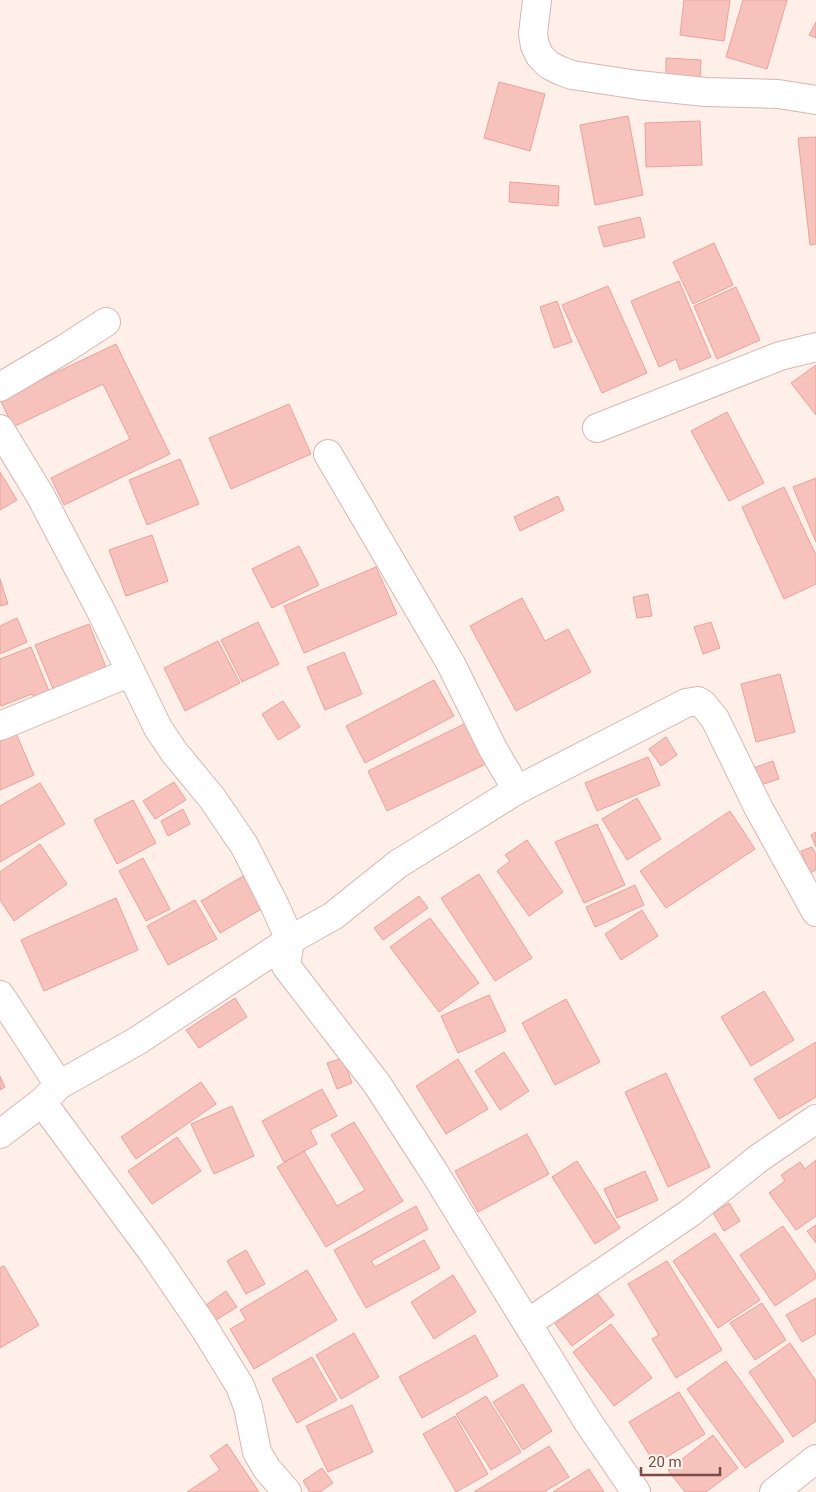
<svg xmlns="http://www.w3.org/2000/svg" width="816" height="1492" font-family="Roboto,sans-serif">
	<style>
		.building { fill: #f7c2bc; stroke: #eba19b }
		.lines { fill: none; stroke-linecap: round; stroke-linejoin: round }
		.minor-casing { stroke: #d7b6b1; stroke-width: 30 }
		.minor { stroke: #fff; stroke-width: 28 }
	</style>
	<rect width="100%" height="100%" fill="#feefe8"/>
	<path class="building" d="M 684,0 L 730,0 L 724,41 L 680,35 Z
		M 743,0 L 787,0 L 767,69 L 726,57 Z
		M 816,22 L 816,38 L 809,35 Z
		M 666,58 L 701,60 L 700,81 L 666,79 Z
		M 499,82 L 545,94 L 530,151 L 484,138 Z
		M 628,116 L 643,195 L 595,205 L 580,125 Z
		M 700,121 L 702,165 L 646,167 L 645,123 Z
		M 816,137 L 816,244 L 810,245 L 798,138 Z
		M 510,182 L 559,186 L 558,206 L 509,202 Z
		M 640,217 L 645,237 L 604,247 L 598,227 Z
		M 714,243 L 733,285 L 693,304 L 673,262 Z
		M 679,281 L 711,357 L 680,370 L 676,359 L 659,367 L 631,301 Z
		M 608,286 L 647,373 L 602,393 L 562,305 Z
		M 736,287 L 760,340 L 717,359 L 694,306 Z
		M 557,301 L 572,342 L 554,348 L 540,307 Z
		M 116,344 L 170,454 L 64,505 L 51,478 L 130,439 L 103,384 L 13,427 L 0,399 Z
		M 816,365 L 816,415 L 791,383 Z
		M 289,404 L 311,454 L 231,489 L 209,438 Z
		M 727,412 L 764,483 L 729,501 L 691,431 Z
		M 180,459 L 199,504 L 147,525 L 129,480 Z
		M 0,472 L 17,500 L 0,510 Z
		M 816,478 L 816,542 L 793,487 Z
		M 784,487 L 816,555 L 816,584 L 784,599 L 742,507 Z
		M 558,496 L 564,510 L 520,531 L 514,517 Z
		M 152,535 L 168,581 L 126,596 L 109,550 Z
		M 299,546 L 319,585 L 272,608 L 252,569 Z
		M 376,567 L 397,614 L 304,653 L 284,606 Z
		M 0,579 L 8,604 L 0,606 Z
		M 648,594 L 652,616 L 637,618 L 633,597 Z
		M 522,598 L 545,641 L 568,629 L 591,672 L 516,711 L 470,626 Z
		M 17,618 L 27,642 L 0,654 L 0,626 Z
		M 258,622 L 279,664 L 242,682 L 221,640 Z
		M 711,622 L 720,648 L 703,654 L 694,627 Z
		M 89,624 L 107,670 L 54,691 L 35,645 Z
		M 218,641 L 240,683 L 185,711 L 164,668 Z
		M 31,647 L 51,696 L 36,702 L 32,694 L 1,706 L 0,703 L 0,659 Z
		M 344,652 L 362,694 L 325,710 L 307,667 Z
		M 780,674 L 795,732 L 756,742 L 741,684 Z
		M 434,680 L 454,716 L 365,763 L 346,726 Z
		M 283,701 L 300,727 L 278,740 L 262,714 Z
		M 466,723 L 486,764 L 387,811 L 368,771 Z
		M 15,731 L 34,775 L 0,790 L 0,737 Z
		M 666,737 L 677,755 L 661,766 L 649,749 Z
		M 648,757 L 660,785 L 597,811 L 585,783 Z
		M 773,761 L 779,779 L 757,786 L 751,769 Z
		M 174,782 L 186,800 L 155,819 L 143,801 Z
		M 40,783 L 65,824 L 0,862 L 0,806 Z
		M 637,798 L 661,839 L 627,860 L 602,819 Z
		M 133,800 L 156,843 L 117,864 L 94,820 Z
		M 183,809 L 190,824 L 168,836 L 161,821 Z
		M 730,811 L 755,849 L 666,908 L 640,871 Z
		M 597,824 L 625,885 L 584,903 L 555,842 Z
		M 816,832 L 816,847 L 811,835 Z
		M 527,840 L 563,892 L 529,916 L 497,871 L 510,861 L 505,855 Z
		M 40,844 L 67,884 L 14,921 L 0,900 L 0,872 Z
		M 812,847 L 816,854 L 816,870 L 810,873 L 801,851 Z
		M 143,858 L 170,909 L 146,921 L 119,871 Z
		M 479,874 L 532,958 L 495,981 L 441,898 Z
		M 245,875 L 265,907 L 220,933 L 201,901 Z
		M 635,885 L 644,905 L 595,927 L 586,907 Z
		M 419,896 L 428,908 L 383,940 L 374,928 Z
		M 116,898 L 138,950 L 44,991 L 21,940 Z
		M 195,900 L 217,939 L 168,965 L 147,926 Z
		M 642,910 L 658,936 L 621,960 L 605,934 Z
		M 430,918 L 479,983 L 439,1012 L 390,947 Z
		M 764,991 L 794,1040 L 751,1066 L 721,1017 Z
		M 489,995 L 506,1031 L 458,1053 L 441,1016 Z
		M 235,998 L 247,1017 L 199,1048 L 186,1030 Z
		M 566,999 L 600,1062 L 555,1085 L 522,1023 Z
		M 816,1042 L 816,1097 L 779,1119 L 754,1079 Z
		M 504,1052 L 529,1091 L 500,1110 L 475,1071 Z
		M 343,1058 L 352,1083 L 337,1089 L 327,1063 Z
		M 458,1059 L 488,1109 L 446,1134 L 416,1086 Z
		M 666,1073 L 710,1167 L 668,1187 L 625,1092 Z
		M 0,1076 L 5,1087 L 0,1090 Z
		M 201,1082 L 216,1104 L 136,1159 L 121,1137 Z
		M 322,1089 L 337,1116 L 310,1130 L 317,1144 L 284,1162 L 262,1121 Z
		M 232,1106 L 254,1156 L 214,1174 L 191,1124 Z
		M 354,1122 L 403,1201 L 326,1247 L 277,1167 L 304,1151 L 337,1206 L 365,1190 L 331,1135 Z
		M 527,1134 L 549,1174 L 478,1212 L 455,1171 Z
		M 177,1137 L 201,1171 L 152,1204 L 128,1171 Z
		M 816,1160 L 816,1216 L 796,1230 L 769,1193 L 785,1181 L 781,1175 L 800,1162 L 805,1169 Z
		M 577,1161 L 620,1228 L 595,1244 L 552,1177 Z
		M 645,1171 L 658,1200 L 617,1218 L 604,1189 Z
		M 729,1203 L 740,1221 L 724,1231 L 713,1213 Z
		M 416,1206 L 428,1229 L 371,1261 L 375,1267 L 424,1240 L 440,1268 L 366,1308 L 334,1250 Z
		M 816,1225 L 816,1243 L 807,1231 Z
		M 783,1226 L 816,1274 L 816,1278 L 775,1306 L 740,1255 Z
		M 715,1233 L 760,1300 L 718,1328 L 673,1261 Z
		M 246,1250 L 265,1284 L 246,1294 L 227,1261 Z
		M 667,1261 L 722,1350 L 676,1378 L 652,1339 L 659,1335 L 628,1284 Z
		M 4,1266 L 39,1325 L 0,1348 L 0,1268 Z
		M 307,1270 L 337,1320 L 254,1369 L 230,1329 L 246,1320 L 240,1310 Z
		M 453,1275 L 476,1312 L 434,1339 L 411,1302 Z
		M 226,1291 L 237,1307 L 216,1320 L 206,1305 Z
		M 597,1293 L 614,1315 L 572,1346 L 555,1324 Z
		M 816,1298 L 816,1334 L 802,1342 L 786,1315 Z
		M 762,1303 L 786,1340 L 755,1360 L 730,1323 Z
		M 611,1324 L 652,1378 L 614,1406 L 573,1352 Z
		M 354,1333 L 379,1377 L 341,1399 L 316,1355 Z
		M 475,1335 L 498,1376 L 422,1418 L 399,1377 Z
		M 790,1343 L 816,1381 L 816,1421 L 793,1437 L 749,1372 Z
		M 312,1357 L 337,1400 L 297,1423 L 272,1379 Z
		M 726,1361 L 784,1441 L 745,1468 L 687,1389 Z
		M 523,1384 L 552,1431 L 523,1450 L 493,1402 Z
		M 679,1392 L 705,1434 L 655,1464 L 629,1422 Z
		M 486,1396 L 521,1452 L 491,1470 L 456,1414 Z
		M 352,1405 L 373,1452 L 328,1472 L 306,1426 Z
		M 455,1416 L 488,1474 L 456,1492 L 423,1434 Z
		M 713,1435 L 738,1468 L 706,1492 L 685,1492 L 668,1470 Z
		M 227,1444 L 259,1492 L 187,1492 L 220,1470 L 210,1456 Z
		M 549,1446 L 569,1477 L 544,1492 L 474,1492 Z
		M 322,1468 L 333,1483 L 320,1492 L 310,1492 L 303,1481 Z
		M 589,1469 L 604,1492 L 553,1492 Z"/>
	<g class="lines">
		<defs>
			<path id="minor" d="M 537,0 L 533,34 L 535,46 L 540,56 L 549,65 L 561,71 L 572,75 L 638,85 L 705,92 L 778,94 L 816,100
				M 0,387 L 66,348 L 106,322
				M 597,428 L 780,356 L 816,347
				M 0,429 L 40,495 L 100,609 L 158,728 L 174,752 L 212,798 L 244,845 L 275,906 L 290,940 L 286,966 L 377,1084 L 434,1172 L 588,1422 L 636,1492
				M 328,454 L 451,664 L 493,749 L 517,790
				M 0,726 L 131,672
				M 0,995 L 59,1085
				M 42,1102 L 154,1254 L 203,1326 L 240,1386 L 248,1407 L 257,1452 L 267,1469 L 287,1492
				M 0,1134 L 42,1102 L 59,1085 L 137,1041 L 290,940 L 333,916 L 398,864 L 517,790 L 686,703 L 698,701 L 703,704 L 715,719 L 758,807 L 816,912
				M 528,1323 L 690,1213 L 759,1158 L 816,1119
				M 774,1492 L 816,1459"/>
		</defs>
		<use href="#minor" class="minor-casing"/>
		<use href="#minor" class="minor"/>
	</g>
	<path d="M641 1467v8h79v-8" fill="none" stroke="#7c4b48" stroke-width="2.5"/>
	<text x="648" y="1467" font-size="15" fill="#7c4b48" stroke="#fff5f0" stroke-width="4" paint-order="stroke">20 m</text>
</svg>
